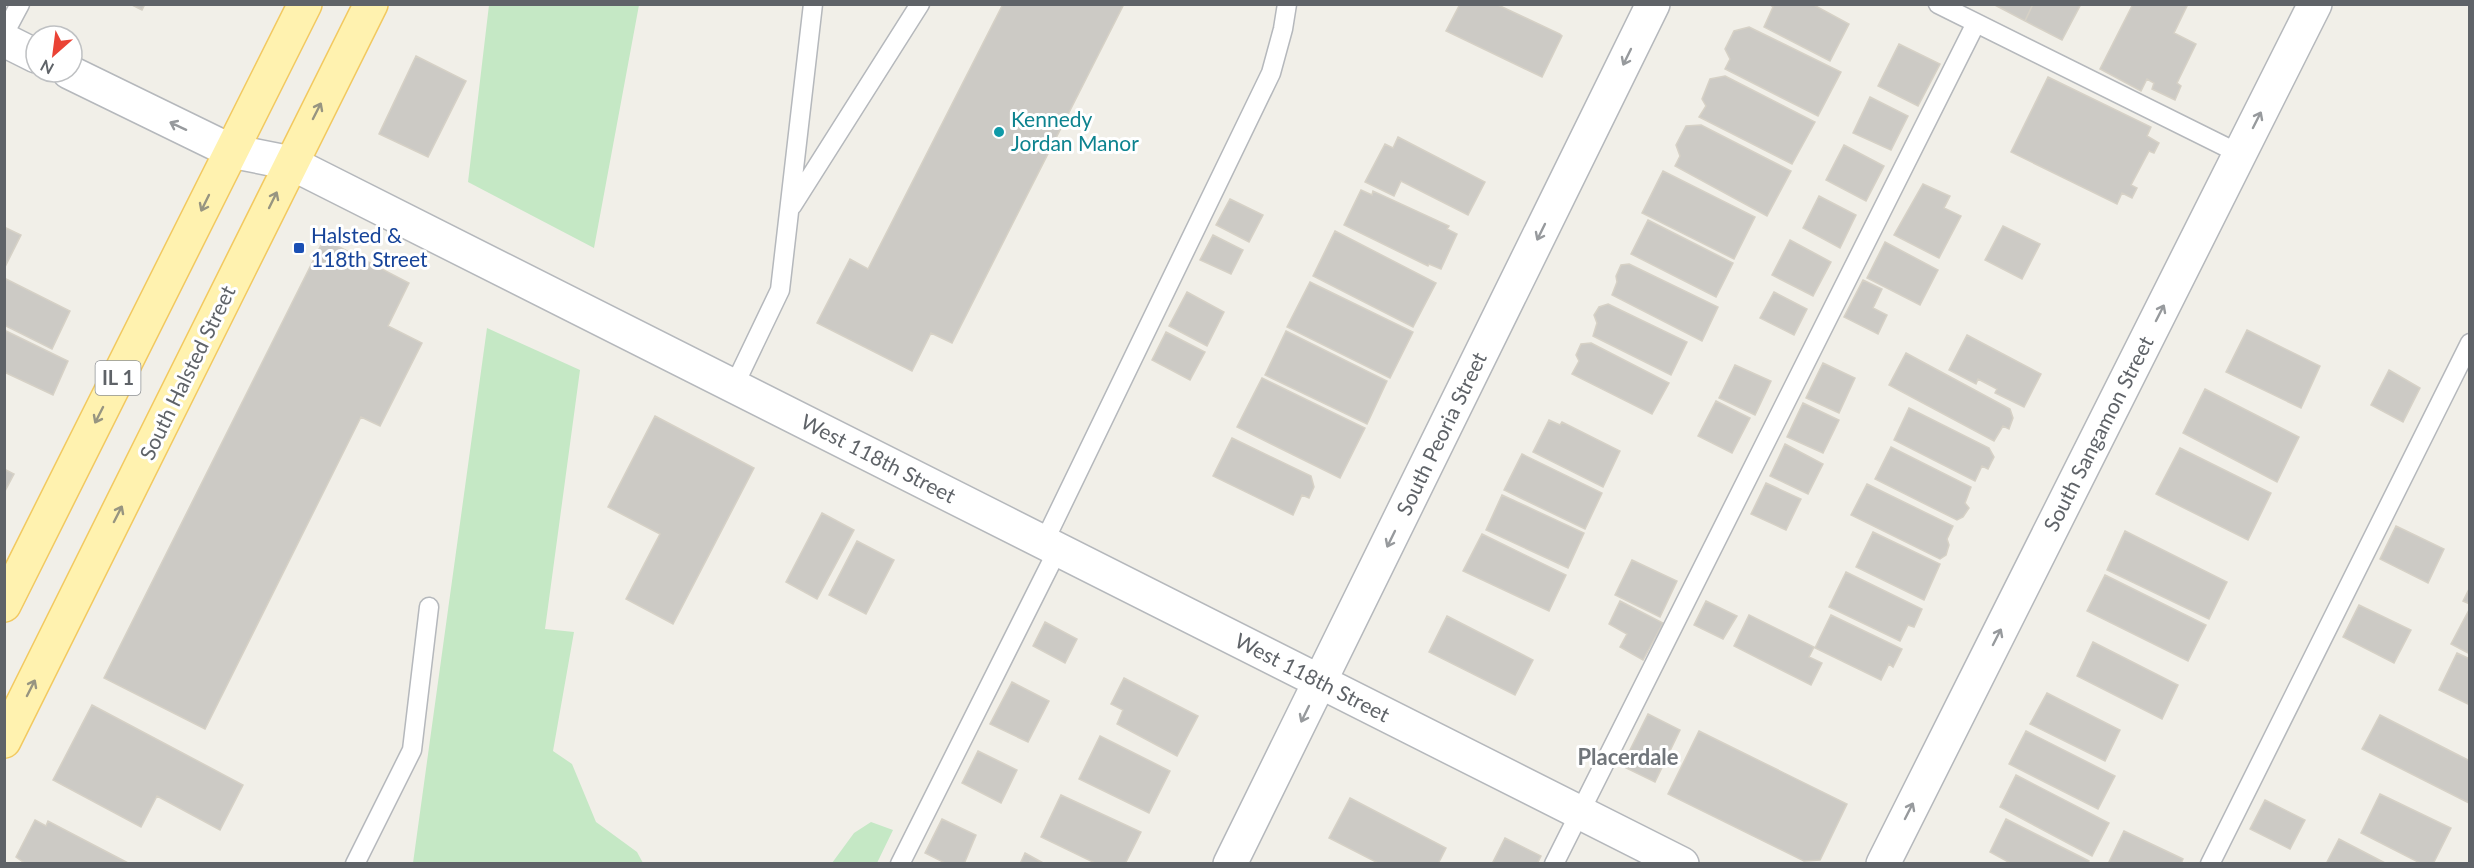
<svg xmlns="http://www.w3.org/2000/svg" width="2474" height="868" font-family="Lato,sans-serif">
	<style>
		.green { fill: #c5e8c5 }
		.building { fill: #cccac5; stroke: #d6d1c6; stroke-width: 1.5 }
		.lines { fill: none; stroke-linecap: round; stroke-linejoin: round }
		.service-casing { stroke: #b5b8bc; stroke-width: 21 }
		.minor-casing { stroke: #b5b8bc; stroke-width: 36 }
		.primary-casing { stroke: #f2c960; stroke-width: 36 }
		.service { stroke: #fff; stroke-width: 18 }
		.minor { stroke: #fff; stroke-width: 33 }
		.primary { stroke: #fff2af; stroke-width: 33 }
		.oneway { stroke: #979a9d }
		.oneway2 { stroke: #979581 }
		.culture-dot { fill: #0f9aa8; stroke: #fff; stroke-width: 2 }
		.transit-dot { fill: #1a4fb4; stroke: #fff; stroke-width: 2 }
		.labels { text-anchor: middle; stroke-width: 6; stroke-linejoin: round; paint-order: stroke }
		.shield { fill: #fff; stroke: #8f9295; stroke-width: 1.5 }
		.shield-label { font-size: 20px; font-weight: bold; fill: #5f6368 }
		.culture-label { font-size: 21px; fill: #0d838f; stroke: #fff; text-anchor: start }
		.transit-label { font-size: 21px; fill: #164399; stroke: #fff; text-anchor: start }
		.street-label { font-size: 21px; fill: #5f6368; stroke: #fff }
		.neighbourhood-label { font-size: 22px; font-weight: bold; fill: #70757a; stroke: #fff }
	</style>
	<rect width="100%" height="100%" fill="#f1efe8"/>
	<path class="green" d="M 489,5 L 639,5 L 594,248 L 468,182 Z
		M 487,328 L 580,370 L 545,629 L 574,632 L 553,751 L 572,764 L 596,822 L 637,852 L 643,863 L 413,863 Z
		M 871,822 L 893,830 L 877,863 L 832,863 L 854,833 Z"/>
	<path class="building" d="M 130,4 L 145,4 L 142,10 Z
		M 1003,4 L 1124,4 L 952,343 L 931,333 L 912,371 L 817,323 L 850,259 L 868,269 Z
		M 1460,4 L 1496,4 L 1560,34 L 1562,36 L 1542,77 L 1446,31 Z
		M 1769,4 L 1812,4 L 1849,24 L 1830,61 L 1764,27 L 1773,7 Z
		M 1993,4 L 2033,4 L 2025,21 Z
		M 2033,4 L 2081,4 L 2062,40 L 2025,21 Z
		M 2133,4 L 2188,4 L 2174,33 L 2196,44 L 2177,83 L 2181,86 L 2175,100 L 2152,89 L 2154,83 L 2147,79 L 2141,91 L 2100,69 Z
		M 1749,27 L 1841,72 L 1818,116 L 1725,69 L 1730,59 L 1725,49 L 1734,31 Z
		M 1899,44 L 1940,64 L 1918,106 L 1878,86 Z
		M 416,56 L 466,81 L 428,157 L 379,134 Z
		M 1725,76 L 1815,122 L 1792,164 L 1699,117 L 1706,106 L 1702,99 L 1710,79 Z
		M 2048,77 L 2151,127 L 2147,136 L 2159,143 L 2154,153 L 2149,151 L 2131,185 L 2137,188 L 2132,198 L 2122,193 L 2117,204 L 2011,152 Z
		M 1870,97 L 1908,116 L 1891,150 L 1853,133 Z
		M 1701,125 L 1791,171 L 1767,216 L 1675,166 L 1680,156 L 1676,145 L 1686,126 Z
		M 1398,137 L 1485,182 L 1468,215 L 1401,181 L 1394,196 L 1365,182 L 1385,144 L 1393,148 Z
		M 1844,145 L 1884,166 L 1866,201 L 1826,180 Z
		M 1663,171 L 1755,217 L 1734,259 L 1642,213 Z
		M 1923,184 L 1950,196 L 1944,208 L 1961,216 L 1939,258 L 1894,235 Z
		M 1361,190 L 1372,195 L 1373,191 L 1449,226 L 1447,229 L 1457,234 L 1441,269 L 1429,264 L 1428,266 L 1344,225 Z
		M 1819,196 L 1856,215 L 1840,248 L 1803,228 Z
		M 1230,199 L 1263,215 L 1249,242 L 1216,225 Z
		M 1648,220 L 1733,263 L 1716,297 L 1631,254 Z
		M 2003,226 L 2040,244 L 2022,279 L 1985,260 Z
		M 4,227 L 21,235 L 4,269 Z
		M 1335,231 L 1436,283 L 1413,327 L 1313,276 Z
		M 1213,235 L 1243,250 L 1231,274 L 1200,260 Z
		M 324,239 L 409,283 L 388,326 L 422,343 L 380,426 L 361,417 L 205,729 L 104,678 Z
		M 1790,240 L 1831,262 L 1813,296 L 1772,275 Z
		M 1885,242 L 1938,270 L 1920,305 L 1867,278 Z
		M 1629,264 L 1718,307 L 1702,341 L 1612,295 L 1617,282 L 1616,276 L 1621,265 Z
		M 4,278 L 70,311 L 52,349 L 4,325 Z
		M 1863,280 L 1882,289 L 1873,308 L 1887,315 L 1878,334 L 1844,317 Z
		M 1310,282 L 1413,332 L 1390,378 L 1287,327 Z
		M 1187,292 L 1224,312 L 1207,346 L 1169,326 Z
		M 1774,292 L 1807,309 L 1794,335 L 1760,318 Z
		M 1608,304 L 1687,342 L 1671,375 L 1593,336 L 1597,323 L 1594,315 L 1599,307 Z
		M 4,330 L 68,361 L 53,395 L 4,372 Z
		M 2247,330 L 2320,366 L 2301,408 L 2226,372 Z
		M 1286,331 L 1387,381 L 1367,424 L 1265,375 Z
		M 1166,332 L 1205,352 L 1190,380 L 1152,360 Z
		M 1967,335 L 2041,374 L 2024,407 L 1995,393 L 1997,389 L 1978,379 L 1976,384 L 1949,370 Z
		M 1591,343 L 1669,383 L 1652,414 L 1572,374 L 1579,361 L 1576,355 L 1581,344 Z
		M 1906,353 L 2010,409 L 2013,418 L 2009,429 L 2003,426 L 1994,441 L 1889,385 Z
		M 1823,363 L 1855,378 L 1839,413 L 1806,398 Z
		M 1735,365 L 1771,381 L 1755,415 L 1719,398 Z
		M 2389,370 L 2420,388 L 2403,422 L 2371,405 Z
		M 1262,378 L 1365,428 L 1340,478 L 1237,427 Z
		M 2205,389 L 2299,437 L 2277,482 L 2183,433 Z
		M 1716,401 L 1750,418 L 1732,453 L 1698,436 Z
		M 1803,403 L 1839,420 L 1823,453 L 1787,437 Z
		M 1909,408 L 1989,448 L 1994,457 L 1988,469 L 1982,466 L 1975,481 L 1894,440 Z
		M 655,416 L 754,468 L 673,624 L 626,599 L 660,534 L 608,507 Z
		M 1549,420 L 1560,425 L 1562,422 L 1620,451 L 1603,487 L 1533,452 Z
		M 1232,438 L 1311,476 L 1314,487 L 1309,498 L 1302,495 L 1293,515 L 1213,476 Z
		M 1785,444 L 1823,464 L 1808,494 L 1770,476 Z
		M 1891,447 L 1971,487 L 1965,503 L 1969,508 L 1963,517 L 1957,520 L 1875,479 Z
		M 2180,448 L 2271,493 L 2248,540 L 2156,494 Z
		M 1522,454 L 1602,493 L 1585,529 L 1504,490 Z
		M 4,469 L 14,474 L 4,493 Z
		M 1766,483 L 1801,499 L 1786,530 L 1751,514 Z
		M 1867,484 L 1953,526 L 1947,539 L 1949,545 L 1946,555 L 1940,559 L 1851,515 Z
		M 1502,495 L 1584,533 L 1568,568 L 1486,530 Z
		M 822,513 L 854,530 L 817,599 L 786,582 Z
		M 2396,526 L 2444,549 L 2428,583 L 2380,559 Z
		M 2125,531 L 2227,582 L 2209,619 L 2107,570 Z
		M 1873,532 L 1940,564 L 1924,600 L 1856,567 Z
		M 1482,534 L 1566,575 L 1549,611 L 1463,571 Z
		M 857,541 L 894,560 L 866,614 L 829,595 Z
		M 1632,560 L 1677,581 L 1660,617 L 1615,595 Z
		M 1846,572 L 1922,609 L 1914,627 L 1908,625 L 1900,641 L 1829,607 Z
		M 2105,575 L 2206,625 L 2188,661 L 2087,611 Z
		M 2470,587 L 2470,604 L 2463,601 Z
		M 1620,601 L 1663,623 L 1643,660 L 1620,647 L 1627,634 L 1609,624 Z
		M 1706,601 L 1737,616 L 1723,639 L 1694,625 Z
		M 2359,605 L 2411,630 L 2394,663 L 2343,637 Z
		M 2470,608 L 2470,654 L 2451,644 Z
		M 1749,615 L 1814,647 L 1809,657 L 1822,663 L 1811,685 L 1734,646 Z
		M 1831,615 L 1902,649 L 1893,667 L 1889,664 L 1881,680 L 1815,648 Z
		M 1447,616 L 1533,660 L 1515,695 L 1429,652 Z
		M 1045,622 L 1077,639 L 1065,663 L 1033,646 Z
		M 2093,642 L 2178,685 L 2162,719 L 2077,676 Z
		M 2457,653 L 2470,659 L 2470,705 L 2439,690 Z
		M 1124,678 L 1198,716 L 1177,756 L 1117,724 L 1123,710 L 1111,704 Z
		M 1012,682 L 1049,701 L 1028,742 L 990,724 Z
		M 2047,693 L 2120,730 L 2105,761 L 2030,724 Z
		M 92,705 L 243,785 L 220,830 L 157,796 L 141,827 L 53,780 Z
		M 1648,714 L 1680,730 L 1655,782 L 1622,766 Z
		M 2380,715 L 2470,761 L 2469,803 L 2362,749 Z
		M 1699,731 L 1847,804 L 1820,860 L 1804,861 L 1668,794 Z
		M 2026,731 L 2115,776 L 2098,809 L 2009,764 Z
		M 1100,736 L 1170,771 L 1149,813 L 1079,779 Z
		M 978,751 L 1017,770 L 1001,803 L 962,783 Z
		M 2016,775 L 2109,823 L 2092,856 L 2000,807 Z
		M 2380,794 L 2451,828 L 2433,864 L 2422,864 L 2361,833 Z
		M 1061,795 L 1141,832 L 1125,864 L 1097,864 L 1041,837 Z
		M 1350,798 L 1446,848 L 1438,864 L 1380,864 L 1329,838 Z
		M 2265,800 L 2305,820 L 2290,849 L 2250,829 Z
		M 942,819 L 976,835 L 964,864 L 947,864 L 925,853 Z
		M 2006,819 L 2089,861 L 2088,864 L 2012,864 L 1990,852 Z
		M 35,820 L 46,826 L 48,821 L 130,864 L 26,864 L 16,857 Z
		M 2124,831 L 2183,859 L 2181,864 L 2108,864 Z
		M 1505,838 L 1541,856 L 1537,864 L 1492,864 Z
		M 2339,839 L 2387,864 L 2326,864 Z
		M 1025,853 L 1045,864 L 1020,864 Z"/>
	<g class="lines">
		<defs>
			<path id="service" d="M 1938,4 L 2240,154
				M 4,34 L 20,4
				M 792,206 L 920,4
				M 734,386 L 780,290 L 813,4
				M 1044,542 L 1271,73 L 1283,29 L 1287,4
				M 355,864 L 412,750 L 429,607
				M 900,864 L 1058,549
				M 1554,864 L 1976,23
				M 2210,864 L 2470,343"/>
			<path id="minor" d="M 4,40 L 36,56
				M 69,72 L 231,151 L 291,163 L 1682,864
				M 1230,864 L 1653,4
				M 1883,864 L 2315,4"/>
			<path id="primary" d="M 4,605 L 305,4
				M 4,741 L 371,4"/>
		</defs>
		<use href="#service" class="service-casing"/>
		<use href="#minor" class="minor-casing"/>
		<use href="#primary" class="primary-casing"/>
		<use href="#service" class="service"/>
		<use href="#minor" class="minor"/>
		<use href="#primary" class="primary"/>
	</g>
	<defs><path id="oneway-shaft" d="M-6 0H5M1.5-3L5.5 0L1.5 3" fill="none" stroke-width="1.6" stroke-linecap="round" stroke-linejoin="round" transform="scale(1.5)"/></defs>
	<g class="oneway">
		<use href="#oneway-shaft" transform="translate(1627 57) rotate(116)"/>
		<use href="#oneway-shaft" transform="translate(2257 120) rotate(-63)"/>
		<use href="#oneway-shaft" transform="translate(178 126) rotate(-155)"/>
		<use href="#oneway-shaft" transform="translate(1541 232) rotate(116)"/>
		<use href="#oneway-shaft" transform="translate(2160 313) rotate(-63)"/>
		<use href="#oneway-shaft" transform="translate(1391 539) rotate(116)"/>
		<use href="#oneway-shaft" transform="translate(1997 637) rotate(-63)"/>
		<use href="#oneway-shaft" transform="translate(1305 714) rotate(116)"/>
		<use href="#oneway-shaft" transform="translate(1909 811) rotate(-63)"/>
	</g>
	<g class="oneway2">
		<use href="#oneway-shaft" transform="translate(317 111) rotate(-63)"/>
		<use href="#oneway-shaft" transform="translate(273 200) rotate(-64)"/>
		<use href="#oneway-shaft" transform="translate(205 203) rotate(116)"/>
		<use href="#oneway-shaft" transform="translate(99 415) rotate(117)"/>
		<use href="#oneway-shaft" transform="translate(118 514) rotate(-63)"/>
		<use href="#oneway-shaft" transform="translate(31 688) rotate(-63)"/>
	</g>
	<circle class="culture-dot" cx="999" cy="132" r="6"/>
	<rect class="transit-dot" x="293" y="242" width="12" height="12" rx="3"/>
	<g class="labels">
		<rect class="shield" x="95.5" y="361" width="45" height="34" rx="4.5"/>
		<g class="shield-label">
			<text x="118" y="385">IL 1</text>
		</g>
		<g class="culture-label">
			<text x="1011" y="127">Kennedy<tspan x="1011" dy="24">Jordan Manor</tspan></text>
		</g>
		<g class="transit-label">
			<text x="311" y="243">Halsted &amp;<tspan x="311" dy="24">118th Street</tspan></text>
		</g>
		<g class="street-label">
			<text transform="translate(188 373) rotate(-64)" y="7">South Halsted Street</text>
			<text transform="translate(1442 434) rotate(-64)" y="7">South Peoria Street</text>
			<text transform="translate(2099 434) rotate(-63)" y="7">South Sangamon Street</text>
			<text transform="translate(878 459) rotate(27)" y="7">West 118th Street</text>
			<text transform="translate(1312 678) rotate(27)" y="7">West 118th Street</text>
		</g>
		<g class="neighbourhood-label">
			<text x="1628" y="765">Placerdale</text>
		</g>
	</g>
	<rect width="2474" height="868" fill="none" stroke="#5f6368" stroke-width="12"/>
	<g transform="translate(54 54) rotate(208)"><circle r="28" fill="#ffffff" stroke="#bfc1c3" stroke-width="1.5"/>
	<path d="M0-4.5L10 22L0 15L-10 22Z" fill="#ea4335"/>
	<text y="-9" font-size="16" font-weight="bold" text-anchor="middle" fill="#5f6368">N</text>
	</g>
</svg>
